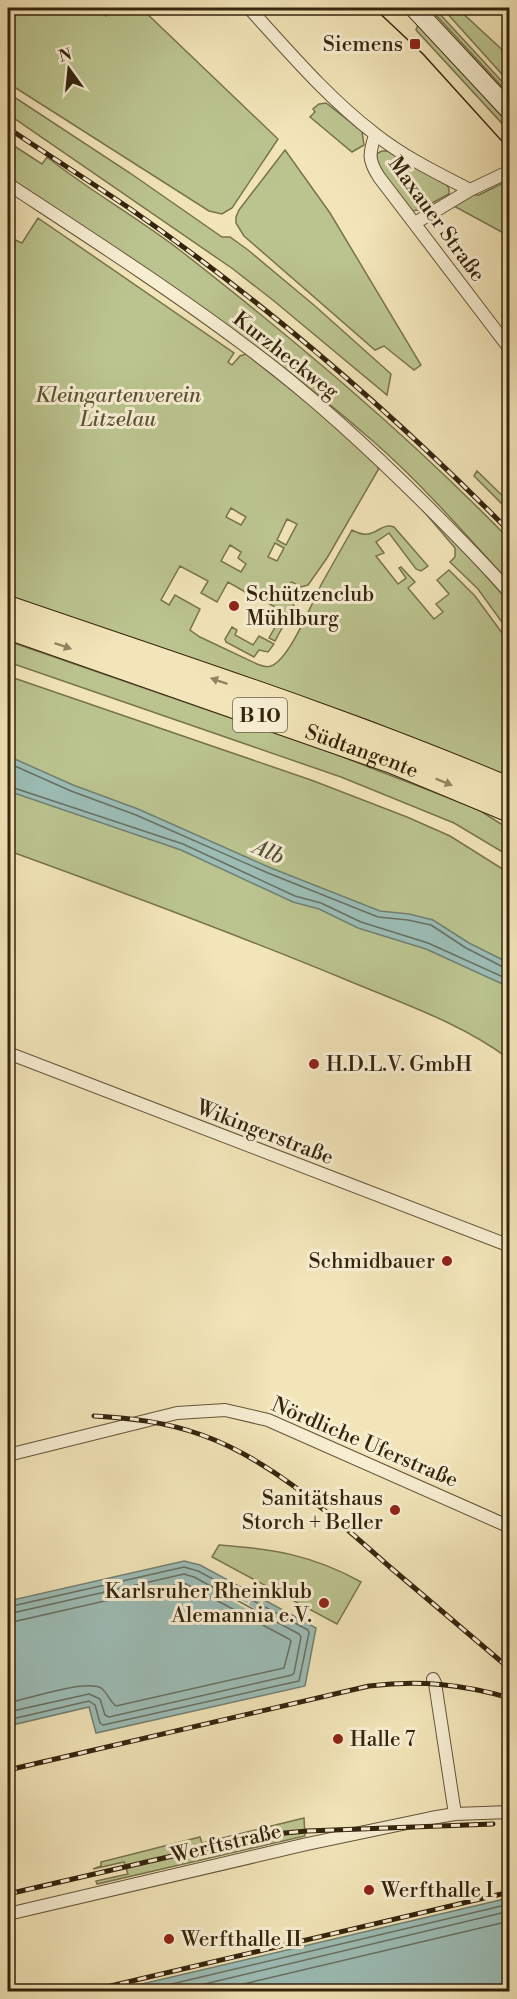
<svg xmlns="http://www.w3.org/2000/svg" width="517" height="1999" font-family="'Libre Bodoni',serif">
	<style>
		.green { fill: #bbc48f; stroke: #78744e; stroke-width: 1.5; fill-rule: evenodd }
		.water { fill: #9cbdb6; stroke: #728072; stroke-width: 1.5 }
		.pier { fill: #f2e5b9 }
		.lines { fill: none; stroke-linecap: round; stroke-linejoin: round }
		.shore { stroke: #687062; stroke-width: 1.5 }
		.street-casing { stroke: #645438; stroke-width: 14 }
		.secondary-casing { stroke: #34240d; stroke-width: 20 }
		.highway-casing { stroke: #34240d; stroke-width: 26 }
		.street { stroke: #f7eed2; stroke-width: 12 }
		.secondary { stroke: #f7eed2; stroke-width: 18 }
		.highway { stroke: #f2e5b9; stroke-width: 24 }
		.tram { stroke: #34240d; stroke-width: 1.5 }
		.rail-casing { stroke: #34240d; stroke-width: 5 }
		.rail { stroke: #f7eed2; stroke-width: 3; stroke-dasharray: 9; stroke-linecap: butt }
		.oneway { fill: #938463 }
		.poi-dot { fill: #8f2418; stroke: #f7eed2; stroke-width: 2 }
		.labels { text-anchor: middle; stroke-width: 6; stroke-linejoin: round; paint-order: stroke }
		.shield { fill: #f7eed2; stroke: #6e6148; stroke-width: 1.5 }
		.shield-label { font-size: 20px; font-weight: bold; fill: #34240d }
		.poi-label { font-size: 21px; fill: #34240d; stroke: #f7eed2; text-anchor: start }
		.street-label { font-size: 21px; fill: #34240d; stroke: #f7eed2 }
		.park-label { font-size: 21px; font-style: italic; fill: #5c5434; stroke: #f7eed2 }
		.water-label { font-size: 22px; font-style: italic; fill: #535240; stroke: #f7eed2 }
	</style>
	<rect width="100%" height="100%" fill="#f2e5b9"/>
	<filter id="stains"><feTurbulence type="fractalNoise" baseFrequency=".00333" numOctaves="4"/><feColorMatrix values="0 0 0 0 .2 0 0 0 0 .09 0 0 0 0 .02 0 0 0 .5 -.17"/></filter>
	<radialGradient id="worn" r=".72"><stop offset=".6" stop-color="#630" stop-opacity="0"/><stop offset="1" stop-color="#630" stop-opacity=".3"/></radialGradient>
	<path class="green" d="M 8,8 L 97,8 L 106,16 L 112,8 L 141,8 L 278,139 L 232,208 L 222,214 L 209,211 L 8,83 Z
		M 447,8 L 457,8 L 509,56 L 509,82 L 444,10 Z
		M 437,11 L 509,89 L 509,94 L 433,12 Z
		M 418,25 L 509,124 L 509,131 L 416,30 Z
		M 8,93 L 130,173 L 222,237 L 230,237 L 248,250 L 315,306 L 391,374 L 387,395 L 274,301 L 233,269 L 8,114 Z
		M 326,103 L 362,131 L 364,145 L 352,152 L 310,117 L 315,112 L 313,109 L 319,104 Z
		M 8,142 L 42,164 L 47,157 C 90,191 138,218 181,251 C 296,341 408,435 509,539 L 509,582 C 466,535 423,485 374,442 C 260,342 134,260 8,177 Z
		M 285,150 L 330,213 L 421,365 L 414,370 L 384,346 L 375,350 L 244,236 L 236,223 L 236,217 L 239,210 Z
		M 382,151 L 388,151 L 447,185 L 449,189 L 449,194 L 419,210 L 410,211 L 377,165 L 376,154 Z
		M 509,180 L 509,236 L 452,205 L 472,195 L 479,195 Z
		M 38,218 L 234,353 L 228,362 L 232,365 L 240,356 L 246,354 L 314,408 L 378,466 L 378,470 L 327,558 L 308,585 L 301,587 L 292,582 L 287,585 L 285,592 L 257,593 L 254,597 L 228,582 L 217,602 L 201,593 L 208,581 L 180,566 L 161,600 L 169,605 L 175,595 L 200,609 L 190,630 L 200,637 L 257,664 C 262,666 266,668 271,666 C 290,659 312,602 322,583 C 332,565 342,548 352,530 C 375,543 379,521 394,527 L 428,566 L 421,571 L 416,569 L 389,533 L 376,542 L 384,553 L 376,556 L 398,584 L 406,578 L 399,568 L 401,567 L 415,582 L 408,588 L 434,619 L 443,612 L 436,604 L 449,594 L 437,580 L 449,570 L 475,596 L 505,637 L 509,633 L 509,777 L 368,720 L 8,596 L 8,243 L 10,244 L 13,239 L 22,243 ZM 231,508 L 246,517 L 241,525 L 226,517 ZM 287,519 L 297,524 L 286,545 L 277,540 ZM 275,543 L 284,548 L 277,561 L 268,557 ZM 230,545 L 241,552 L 238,558 L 246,564 L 241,572 L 221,561 Z
		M 477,471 L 509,502 L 509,511 L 474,476 Z
		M 409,494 L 456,542 L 509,602 L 509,632 L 478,589 L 450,562 L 455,557 L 455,548 Z
		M 284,597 L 292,601 L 294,606 L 275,641 L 269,638 L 279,620 L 271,615 L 275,607 L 259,598 Z
		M 232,627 L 237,630 L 235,635 L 253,645 L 259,636 L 274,644 L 268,652 L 259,650 L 254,657 L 226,642 L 225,639 Z
		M 8,641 L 335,754 L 462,803 L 479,810 L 509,829 L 509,856 L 454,823 L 341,777 L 8,662 Z
		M 8,676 L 311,780 L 407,817 L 450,836 L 509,873 L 509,1059 C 463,1024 402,1003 349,981 C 238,935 125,893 12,852 L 10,855 L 8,854 Z
		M 219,1545 C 273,1549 313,1555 361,1582 L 337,1624 L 212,1557 Z
		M 304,1818 L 305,1836 L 97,1884 L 96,1881 L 128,1874 L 124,1862 L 93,1869 L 101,1866 L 101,1862 L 200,1837 L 202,1843 Z"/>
	<path class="water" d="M 8,756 L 73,785 L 138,809 L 271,868 L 380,911 L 409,914 L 433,920 L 469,943 L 509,963 L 509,987 L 426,949 L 358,928 L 319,909 L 293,902 L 181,850 L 8,791 Z
		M 184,1561 L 200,1565 L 316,1628 L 305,1686 L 96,1733 L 89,1707 L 8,1726 L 8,1601 Z
		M 509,1898 L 509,1991 L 112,1991 Z"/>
	<path class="pier" d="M 240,1587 L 242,1588 L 238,1598 L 247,1603 L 252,1593 L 254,1594 L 249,1605 L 256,1609 L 262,1599 L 264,1600 L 258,1615 L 228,1599 L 230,1594 L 235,1596 Z"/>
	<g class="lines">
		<path class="shore" d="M 8,763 L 71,791 L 136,815 L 268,873 L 378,917 L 408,920 L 431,925 L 466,948 L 505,968 L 510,968
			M 8,786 L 183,844 L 295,896 L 321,903 L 361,922 L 428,943 L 510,980
			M 8,1607 L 184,1567 L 198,1571 L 308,1630 L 309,1633 L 299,1681 L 103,1725 L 100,1723 L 95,1705 L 89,1701 L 8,1720
			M 8,1614 L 184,1574 L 194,1577 L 299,1634 L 301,1637 L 294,1673 L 292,1675 L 109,1717 L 105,1715 L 100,1699 L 89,1694 L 8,1712
			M 8,1623 L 184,1583 L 289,1639 L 291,1641 L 284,1668 L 116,1706 C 110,1702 108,1693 101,1688 C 87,1679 26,1699 8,1703
			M 138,1992 L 510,1904
			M 171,1992 L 510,1911
			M 210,1992 L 510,1921"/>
		<defs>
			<path id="street" d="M 249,8 C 289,52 328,98 375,134 C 404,157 437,173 470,190
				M 375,135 C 369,154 368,160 379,177 L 510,349
				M 8,184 C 87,236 168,288 244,345 C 310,393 370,449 428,507 C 456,535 484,563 510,593
				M 415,223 L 470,190 L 510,171
				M 8,1053 L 510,1246
				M 8,1455 L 177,1413 L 225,1410 L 268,1420 L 510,1527
				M 433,1679 L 435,1683 L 455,1814
				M 8,1914 L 307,1844 L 431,1818 L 455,1814 L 510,1812"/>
			<path id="secondary" d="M 414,8 L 510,111"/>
			<g id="highway">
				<path d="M 8,608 C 176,666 346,720 510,790"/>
				<path id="s1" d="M 8,627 L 392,761 L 510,810"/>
			</g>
		</defs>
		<use href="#street" class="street-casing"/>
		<use href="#secondary" class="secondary-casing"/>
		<use href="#highway" class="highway-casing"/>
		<use href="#street" class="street"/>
		<use href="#secondary" class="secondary"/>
		<use href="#highway" class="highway"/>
		<path class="tram" d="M 374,8 L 423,54 L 510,150"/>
		<defs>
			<path id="rail" d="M 8,128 C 48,155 89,181 129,208 C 264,302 395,415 510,532
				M 94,1416 C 131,1418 166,1422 202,1435 C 274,1461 334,1518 391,1568 C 431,1602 470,1635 510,1669
				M 8,1770 L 369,1686 C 420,1680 461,1684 510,1698
				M 8,1894 L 263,1835 L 307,1831 L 493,1824
				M 85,1992 L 510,1892"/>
		</defs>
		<use href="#rail" class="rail-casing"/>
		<use href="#rail" class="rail"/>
	</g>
	<defs><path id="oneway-solid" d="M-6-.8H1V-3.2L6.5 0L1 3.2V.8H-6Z" transform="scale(1.5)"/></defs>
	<g class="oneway">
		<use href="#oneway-solid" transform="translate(63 646) rotate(19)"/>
		<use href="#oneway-solid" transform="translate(219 681) rotate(-161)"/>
		<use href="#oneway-solid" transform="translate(444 782) rotate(22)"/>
	</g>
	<g class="poi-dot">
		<rect x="409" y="38" width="12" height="12" rx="3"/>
		<circle cx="234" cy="606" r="6"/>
		<circle cx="314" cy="1064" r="6"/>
		<circle cx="447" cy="1261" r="6"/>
		<circle cx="395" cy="1510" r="6"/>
		<circle cx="324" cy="1603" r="6"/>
		<circle cx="338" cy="1739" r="6"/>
		<circle cx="369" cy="1890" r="6"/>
		<circle cx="169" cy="1939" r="6"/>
	</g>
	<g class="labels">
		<rect class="shield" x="233" y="698" width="54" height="34" rx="4.5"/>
		<g class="shield-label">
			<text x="260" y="722">B 10</text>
		</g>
		<g class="poi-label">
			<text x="403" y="51" text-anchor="end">Siemens</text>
			<text x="246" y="601">Schützenclub<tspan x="246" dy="24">Mühlburg</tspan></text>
			<text x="326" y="1071">H.D.L.V. GmbH</text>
			<text x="435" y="1268" text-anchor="end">Schmidbauer</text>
			<text x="383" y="1505" text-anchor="end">Sanitätshaus<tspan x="383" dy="24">Storch + Beller</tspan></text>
			<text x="312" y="1598" text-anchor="end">Karlsruher Rheinklub<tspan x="312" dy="24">Alemannia e.V.</tspan></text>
			<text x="350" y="1746">Halle 7</text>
			<text x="381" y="1897">Werfthalle I</text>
			<text x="181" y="1946">Werfthalle II</text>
		</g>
		<g class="street-label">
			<text transform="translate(437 219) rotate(54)" y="7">Maxauer Straße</text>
			<text transform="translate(286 355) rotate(38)" y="7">Kurzheckweg</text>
			<text dy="7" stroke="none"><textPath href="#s1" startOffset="375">Südtangente</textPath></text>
			<text transform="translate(265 1132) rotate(21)" y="7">Wikingerstraße</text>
			<text transform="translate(365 1442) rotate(23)" y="7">Nördliche Uferstraße</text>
			<text transform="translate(226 1843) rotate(-13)" y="7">Werftstraße</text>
		</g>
		<g class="park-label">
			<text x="118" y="402">Kleingartenverein<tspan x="118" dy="24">Litzelau</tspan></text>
		</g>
		<g class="water-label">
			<text transform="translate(269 851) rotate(23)" y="8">Alb</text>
		</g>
	</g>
	<rect width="517" height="1999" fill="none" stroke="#f2e5b9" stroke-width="30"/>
	<rect x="9" y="9" width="499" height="1981" fill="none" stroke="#34240d" stroke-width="3"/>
	<rect x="15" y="15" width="487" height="1969" fill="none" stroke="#34240d" stroke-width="1.5"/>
	<g transform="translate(69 69) rotate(345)" stroke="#f7eed2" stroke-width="4.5" paint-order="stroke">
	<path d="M0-4.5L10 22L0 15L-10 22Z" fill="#34240d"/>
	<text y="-9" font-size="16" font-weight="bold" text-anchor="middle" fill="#34240d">N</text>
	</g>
	<rect width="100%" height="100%" filter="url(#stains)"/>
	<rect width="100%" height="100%" fill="url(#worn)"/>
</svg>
